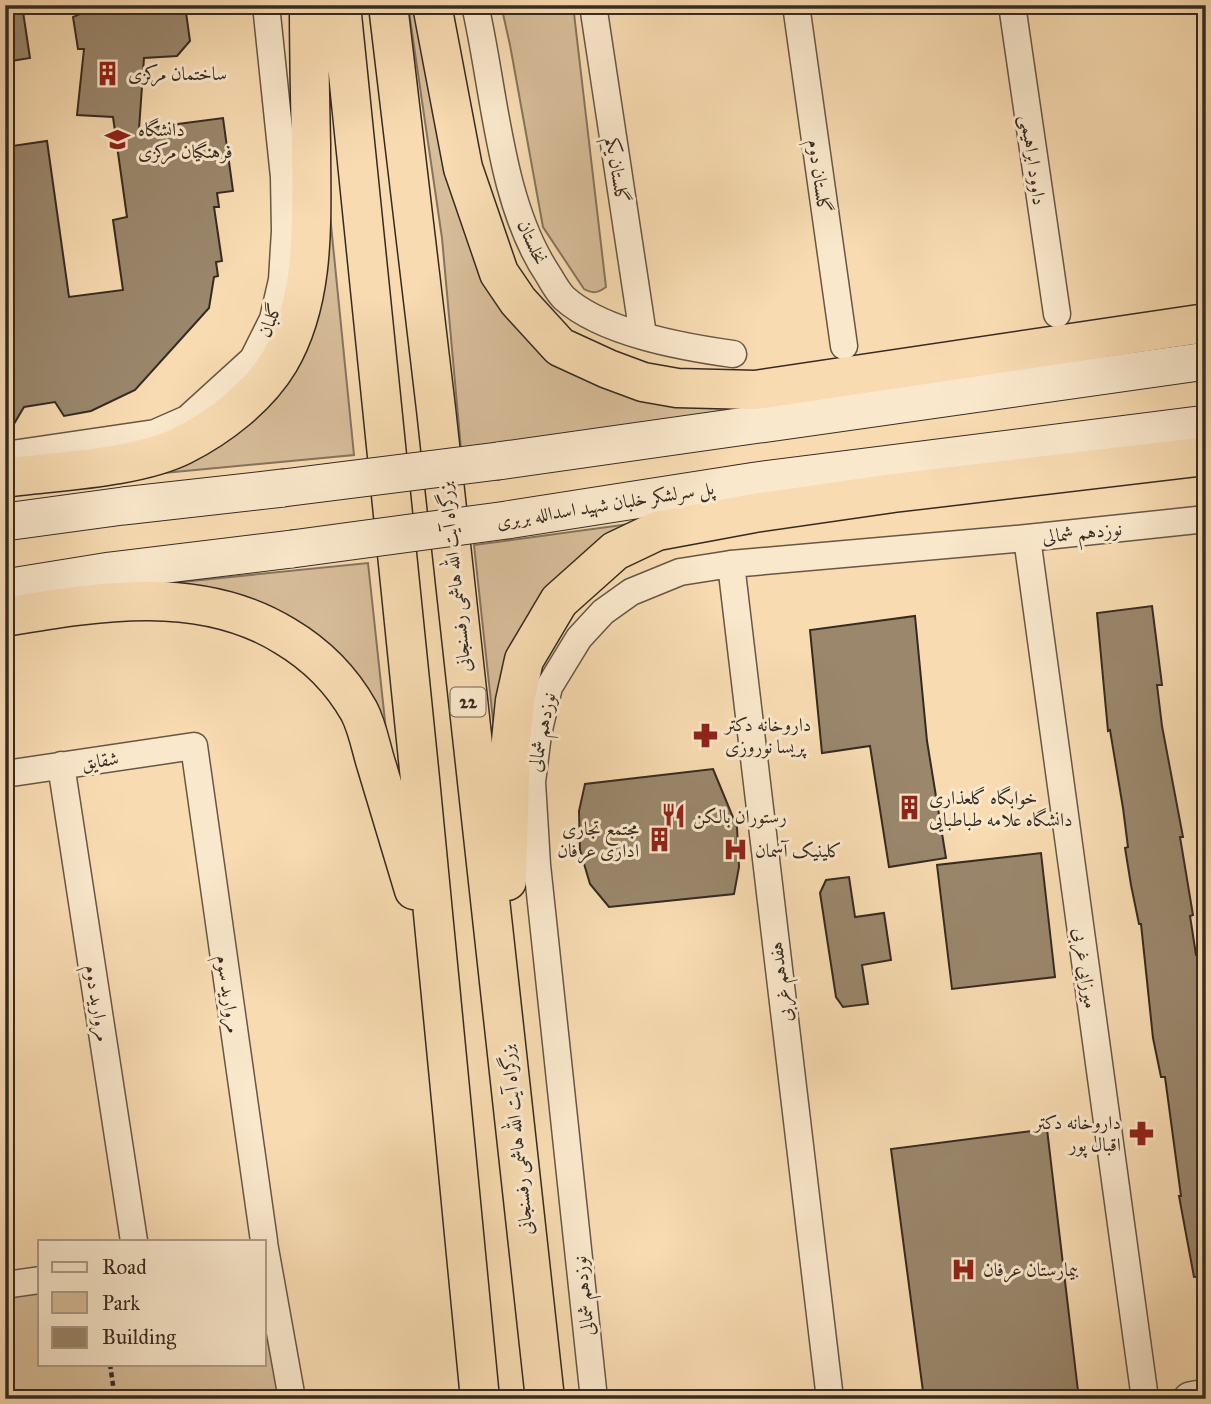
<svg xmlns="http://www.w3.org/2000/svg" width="1211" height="1404" font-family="'IM FELL Great Primer',Amiri,serif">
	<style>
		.green { fill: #d7bd99; stroke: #86745e; stroke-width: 2 }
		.building { fill: #9a876c; stroke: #352b22; stroke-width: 2 }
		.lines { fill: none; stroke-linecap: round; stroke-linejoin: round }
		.minor-casing { stroke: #665746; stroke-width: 29 }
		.tertiary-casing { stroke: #665746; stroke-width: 36 }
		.secondary-casing { stroke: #352b22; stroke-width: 39 }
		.trunk-casing { stroke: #352b22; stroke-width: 41 }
		.path { stroke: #352b22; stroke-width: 4.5; stroke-dasharray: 5 3.5; stroke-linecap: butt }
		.minor { stroke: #fae8cc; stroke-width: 26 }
		.tertiary { stroke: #fae8cc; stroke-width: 33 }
		.secondary { stroke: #fae8cc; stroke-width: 37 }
		.trunk { stroke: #f8dbb1; stroke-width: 38 }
		.secondary-bridge-casing { stroke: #352b22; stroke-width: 39; stroke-linecap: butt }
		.secondary-bridge { stroke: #fae8cc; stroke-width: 37 }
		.labels { text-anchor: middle; stroke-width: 6; stroke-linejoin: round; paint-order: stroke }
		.shield { fill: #fae8cc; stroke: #706455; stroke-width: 2 }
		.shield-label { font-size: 18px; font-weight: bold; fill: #352b22 }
		.poi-label { font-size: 19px; fill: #352b22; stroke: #fae8cc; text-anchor: start }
		.street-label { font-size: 19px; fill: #352b22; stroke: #fae8cc }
	</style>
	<rect width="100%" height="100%" fill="#f8dbb1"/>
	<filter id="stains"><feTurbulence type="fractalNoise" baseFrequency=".00286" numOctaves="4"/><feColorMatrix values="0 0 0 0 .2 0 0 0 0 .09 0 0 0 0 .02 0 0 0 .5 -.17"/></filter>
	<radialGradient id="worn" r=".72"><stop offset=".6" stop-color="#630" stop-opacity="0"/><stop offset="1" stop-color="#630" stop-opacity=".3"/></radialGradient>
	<path class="green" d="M 408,5 L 416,5 L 503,308 L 728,402 L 731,413 L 461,449 L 442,238 Z
		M 501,5 L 573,5 L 606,287 C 598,293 593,294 584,289 L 543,227 L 510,45 Z
		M 318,95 L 354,455 L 132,476 L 245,414 Z
		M 659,520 L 558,585 L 502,803 L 474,545 Z
		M 368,563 L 395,814 L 337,664 L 112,589 Z
		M 40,1292 L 40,1364 L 264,1364 L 264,1296 L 279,1399 L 5,1399 L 5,1295 Z"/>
	<path class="building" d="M 5,5 L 22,5 L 30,58 L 5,62 Z
		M 76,5 L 185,5 L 190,41 L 177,56 L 144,58 L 139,129 L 223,118 L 233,191 L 217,193 L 219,207 L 214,207 L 222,261 L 216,262 L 218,276 L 214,277 L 209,308 L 135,390 L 91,411 L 64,416 L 55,402 L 24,407 L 5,439 L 5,147 L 47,141 L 69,297 L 123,290 L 113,220 L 127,217 L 113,117 L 77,115 L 84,49 L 78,49 L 73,17 L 80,14 Z
		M 1152,606 L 1162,685 L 1157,685 L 1162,726 L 1183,837 L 1180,837 L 1193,915 L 1190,916 L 1196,955 L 1200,955 L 1206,990 L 1206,1276 L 1194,1277 L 1179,1196 L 1181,1196 L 1165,1077 L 1161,1077 L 1153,1038 L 1141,924 L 1139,924 L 1131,885 L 1125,848 L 1128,847 L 1123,808 L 1110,730 L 1108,731 L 1097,613 Z
		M 915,616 L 927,741 L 946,858 L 889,867 L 870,746 L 822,753 L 810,630 Z
		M 713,769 L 737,827 L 739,867 L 734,894 L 609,907 L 590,884 L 580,850 L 579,811 L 585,784 Z
		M 1041,853 L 1055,977 L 952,989 L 937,865 Z
		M 849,877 L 855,917 L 884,913 L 891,960 L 862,965 L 868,1004 L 843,1007 L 836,997 L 820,893 L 826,880 Z
		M 1047,1129 L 1078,1391 L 1021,1399 L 924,1399 L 891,1149 Z"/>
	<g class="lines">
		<defs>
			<path id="minor" d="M 475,5 C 495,91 499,202 549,276 C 553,283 558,292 564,298 C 603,333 682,347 733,354
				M 593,5 L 643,335
				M 796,5 L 844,346
				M 1012,5 L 1057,314
				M 5,455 L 155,433 L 187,419 L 253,359 L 273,319 L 282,280 L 285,231 L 284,177 L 266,5
				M 1027,538 L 1145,1399
				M 731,564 L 830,1399
				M 61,765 L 134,1241
				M 5,774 L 194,746 L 264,1241
				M 264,1243 L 292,1399
				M 5,1285 L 40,1280
				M 594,1399 L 537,865 L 532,782 L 538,734 L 549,687 L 579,638 L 603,612 L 631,592 L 680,572 L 731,564 L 1027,538 L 1206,519"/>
			<path id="tertiary" d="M 1190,1399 L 1206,1396"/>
			<path id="secondary" d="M 498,461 L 1206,361
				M 507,520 L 756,481 L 1206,424
				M 5,522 L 123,506 L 283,488
				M 5,588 L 110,571 L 292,549"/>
			<path id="trunk" d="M 341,5 L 420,779 L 480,1399
				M 388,5 L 436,409 L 545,1399
				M 432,5 L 463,168 L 499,273 L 518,301 L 560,347 L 608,369 L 643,382 L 677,388 L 755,390 L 1206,323
				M 5,478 C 56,471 138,468 183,445 C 219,427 258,397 279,362 C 317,298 311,216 311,144 C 310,98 309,51 309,5
				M 5,617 C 99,601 201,584 285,636 C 317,655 341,679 359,711 C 368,728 371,749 377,767 C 389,808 402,849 414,890
				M 507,881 L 511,741 L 515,701 L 524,660 L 559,601 L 615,551 L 657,531 L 754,513 L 893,493 L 1206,456"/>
		</defs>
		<use href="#minor" class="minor-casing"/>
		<use href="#tertiary" class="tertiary-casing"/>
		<use href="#secondary" class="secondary-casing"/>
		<use href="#trunk" class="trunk-casing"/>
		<path class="path" d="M 110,1364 L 115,1399"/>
		<use href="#minor" class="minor"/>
		<use href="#tertiary" class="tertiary"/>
		<use href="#secondary" class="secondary"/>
		<use href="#trunk" class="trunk"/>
		<defs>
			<path id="secondary-bridge" d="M 283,488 L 498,461
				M 292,549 L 507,520"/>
		</defs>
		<use href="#secondary-bridge" class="secondary-bridge-casing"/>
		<use href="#secondary-bridge" class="secondary-bridge"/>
	</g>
	<defs>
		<symbol id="building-bare" viewBox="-9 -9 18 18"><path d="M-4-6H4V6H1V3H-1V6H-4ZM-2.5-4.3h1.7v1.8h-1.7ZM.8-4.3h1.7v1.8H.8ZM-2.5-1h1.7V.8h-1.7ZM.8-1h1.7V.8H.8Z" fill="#8f2418" stroke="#fae8cc" stroke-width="2.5" paint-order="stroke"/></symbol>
		<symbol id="university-bare" viewBox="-9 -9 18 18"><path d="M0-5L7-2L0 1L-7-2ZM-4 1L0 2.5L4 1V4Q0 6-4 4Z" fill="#8f2418" stroke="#fae8cc" stroke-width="2.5" paint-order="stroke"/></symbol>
		<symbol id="pharmacy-bare" viewBox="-9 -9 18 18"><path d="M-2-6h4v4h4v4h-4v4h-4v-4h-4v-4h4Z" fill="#8f2418" stroke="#fae8cc" stroke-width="2.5" paint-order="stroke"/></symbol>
		<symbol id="restaurant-bare" viewBox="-9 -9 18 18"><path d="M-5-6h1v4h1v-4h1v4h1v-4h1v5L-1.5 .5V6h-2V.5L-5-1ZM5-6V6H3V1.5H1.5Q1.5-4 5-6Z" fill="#8f2418" stroke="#fae8cc" stroke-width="2.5" paint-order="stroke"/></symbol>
		<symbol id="hospital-bare" viewBox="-9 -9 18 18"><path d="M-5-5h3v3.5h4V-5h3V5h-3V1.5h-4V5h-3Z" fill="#8f2418" stroke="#fae8cc" stroke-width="2.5" paint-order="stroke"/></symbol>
	</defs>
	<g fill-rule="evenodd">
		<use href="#building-bare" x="90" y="56" width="35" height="35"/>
		<use href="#university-bare" x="100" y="122" width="35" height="35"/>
		<use href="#pharmacy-bare" x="688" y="718" width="35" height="35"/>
		<use href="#building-bare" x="892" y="790" width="35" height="35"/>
		<use href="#restaurant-bare" x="656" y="798" width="35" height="35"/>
		<use href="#building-bare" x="642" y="822" width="35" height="35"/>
		<use href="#hospital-bare" x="718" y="832" width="35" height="35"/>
		<use href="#pharmacy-bare" x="1124" y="1116" width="35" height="35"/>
		<use href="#hospital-bare" x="946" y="1252" width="35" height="35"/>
	</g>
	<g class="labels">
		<rect class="shield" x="450.5" y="687.5" width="35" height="29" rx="5"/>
		<g class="shield-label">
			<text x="468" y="708">22</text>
		</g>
		<g class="poi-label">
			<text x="128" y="80">ساختمان مرکزی</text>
			<text x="138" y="136">دانشگاه<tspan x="138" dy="22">فرهنگیان مرکزی</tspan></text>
			<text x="725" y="731">داروخانه دکتر<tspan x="725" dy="22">پریسا نوروزی</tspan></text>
			<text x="929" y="804">خوابگاه گلعذاری<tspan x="929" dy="22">دانشگاه علامه طباطبایی</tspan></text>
			<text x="693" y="823">رستوران بالکن</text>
			<text x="639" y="835" text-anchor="end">مجتمع تجاری<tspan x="639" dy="22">اداری عرفان</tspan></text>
			<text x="755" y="857">کلینیک آسمان</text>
			<text x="1121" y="1129" text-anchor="end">داروخانه دکتر<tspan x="1121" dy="22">اقبال پور</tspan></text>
			<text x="983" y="1276">بیمارستان عرفان</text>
		</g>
		<g class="street-label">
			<text transform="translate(1034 160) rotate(82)" y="7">داوود ابراهیمی</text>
			<text transform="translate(618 170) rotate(81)" y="7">گلستان یکم</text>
			<text transform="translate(820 176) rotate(82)" y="7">گلستان دوم</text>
			<text transform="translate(533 242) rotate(66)" y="7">نخلستان</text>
			<text transform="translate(269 320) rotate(-69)" y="7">گلبان</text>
			<text transform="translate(605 504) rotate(-9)" y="7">پل سرلشکر خلبان شهید اسدالله بربری</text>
			<text transform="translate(1082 532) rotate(-6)" y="7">نوزدهم شمالی</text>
			<text transform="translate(454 577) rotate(-96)" y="7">بزرگراه آیت الله هاشمی رفسنجانی</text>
			<text transform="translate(541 732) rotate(-79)" y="7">نوزدهم شمالی</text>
			<text transform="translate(100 760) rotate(-8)" y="7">شقایق</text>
			<text transform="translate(1086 968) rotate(82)" y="7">میرزایی غربی</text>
			<text transform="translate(780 982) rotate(-97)" y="7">هفدهم غربی</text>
			<text transform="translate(229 994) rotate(82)" y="7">مروارید سوم</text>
			<text transform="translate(98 1003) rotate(81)" y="7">مروارید دوم</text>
			<text transform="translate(516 1140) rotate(-96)" y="7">بزرگراه آیت الله هاشمی رفسنجانی</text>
			<text transform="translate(583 1296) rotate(-96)" y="7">نوزدهم شمالی</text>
		</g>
	</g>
	<rect width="1211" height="1404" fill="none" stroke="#f8dbb1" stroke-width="28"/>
	<rect x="7" y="7" width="1197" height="1390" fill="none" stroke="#352b22" stroke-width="3.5"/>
	<rect x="14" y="14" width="1183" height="1376" fill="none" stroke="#352b22" stroke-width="2"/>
	<rect x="38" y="1240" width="228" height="126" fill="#fae8cc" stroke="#ab9c88" stroke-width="2"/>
	<rect x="52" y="1262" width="35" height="10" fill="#fae8cc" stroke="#ab9c88" stroke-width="2"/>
	<text x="102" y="1274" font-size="21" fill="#352b22">Road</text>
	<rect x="52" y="1292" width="35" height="21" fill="#d7bd99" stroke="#ab9c88" stroke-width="2"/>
	<text x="102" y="1310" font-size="21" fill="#352b22">Park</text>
	<rect x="52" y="1327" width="35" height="21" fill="#9a876c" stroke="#ab9c88" stroke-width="2"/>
	<text x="102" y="1344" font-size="21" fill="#352b22">Building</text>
	<rect width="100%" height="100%" filter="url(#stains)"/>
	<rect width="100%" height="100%" fill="url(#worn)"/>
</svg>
